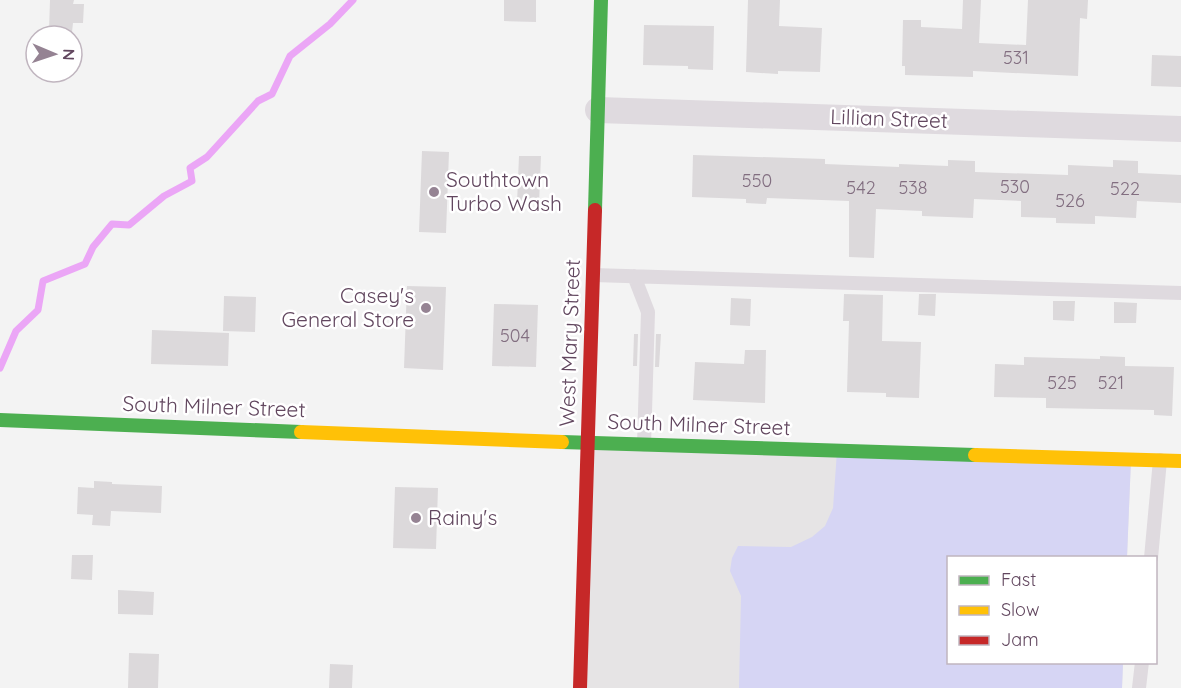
<svg xmlns="http://www.w3.org/2000/svg" width="1181" height="688" font-family="Quicksand,sans-serif">
	<style>
		.education { fill: #e6e4e5 }
		.green { fill: #d6d5f4 }
		.lines { fill: none; stroke-linecap: round; stroke-linejoin: round }
		.stream { stroke: #eba6f6; stroke-width: 7 }
		.building { fill: #dcd9db }
		.lane { stroke: #dfdadf; stroke-width: 14 }
		.street { stroke: #dfdadf; stroke-width: 26 }
		.fast { stroke: #4caf50; stroke-width: 14 }
		.slow { stroke: #ffc107; stroke-width: 14 }
		.jam { stroke: #c62828; stroke-width: 14 }
		.poi-dot { fill: #958393; stroke: #fff; stroke-width: 2 }
		.labels { text-anchor: middle; stroke-width: 5; stroke-linejoin: round; paint-order: stroke }
		.number-label { font-size: 18px; fill: #826e80 }
		.street-label { font-size: 21px; fill: #62475f; stroke: #fff }
		.poi-label { font-size: 21px; fill: #62475f; stroke: #fff; text-anchor: start }
	</style>
	<rect width="100%" height="100%" fill="#f3f3f3"/>
	<path class="education" d="M 588,443 L 1131,459 L 1127,557 L 948,558 L 948,662 L 1123,663 L 1122,688 L 580,688 Z"/>
	<path class="green" d="M 837,451 L 1131,459 L 1127,557 L 948,558 L 948,662 L 1123,663 L 1122,688 L 739,688 L 741,596 L 730,571 L 732,558 L 738,546 L 791,547 L 812,537 L 825,526 L 833,508 Z"/>
	<g class="lines">
		<path class="stream" d="M 0,368 L 16,331 L 38,310 L 43,281 L 85,264 L 93,247 L 112,224 L 129,225 L 164,196 L 192,181 L 190,168 L 207,157 L 258,101 L 272,94 L 290,56 L 330,24 L 353,0"/>
	</g>
	<path class="building" d="M 50,0 L 74,0 L 73,4 L 84,4 L 83,23 L 73,23 L 72,32 L 49,31 Z
		M 504,0 L 536,0 L 536,22 L 504,21 Z
		M 748,0 L 780,0 L 779,26 L 822,28 L 820,72 L 778,71 L 778,74 L 746,72 Z
		M 963,0 L 981,0 L 979,43 L 1026,45 L 1028,0 L 1088,0 L 1087,19 L 1080,18 L 1078,76 L 973,71 L 973,77 L 905,75 L 905,66 L 902,66 L 903,20 L 921,20 L 921,27 L 962,29 Z
		M 644,25 L 714,26 L 713,70 L 688,69 L 688,66 L 643,65 Z
		M 1152,55 L 1181,56 L 1181,87 L 1151,86 Z
		M 422,151 L 449,152 L 446,233 L 419,232 Z
		M 693,155 L 825,159 L 825,164 L 899,167 L 899,164 L 948,166 L 948,160 L 975,161 L 975,172 L 1068,175 L 1068,165 L 1113,167 L 1113,160 L 1138,161 L 1138,173 L 1181,175 L 1181,203 L 1137,201 L 1136,218 L 1095,216 L 1095,224 L 1056,223 L 1056,218 L 1021,217 L 1021,201 L 974,199 L 973,218 L 922,216 L 922,211 L 876,209 L 874,258 L 849,257 L 849,201 L 767,198 L 766,204 L 746,203 L 746,199 L 692,197 Z
		M 519,156 L 541,156 L 539,204 L 517,203 Z
		M 407,286 L 446,287 L 443,370 L 404,368 Z
		M 844,294 L 883,295 L 882,341 L 921,342 L 919,398 L 886,397 L 886,393 L 847,392 L 849,321 L 843,321 Z
		M 919,294 L 936,294 L 935,316 L 918,315 Z
		M 224,296 L 256,297 L 255,332 L 223,331 Z
		M 731,298 L 751,299 L 750,326 L 730,325 Z
		M 1053,301 L 1075,301 L 1074,321 L 1053,320 Z
		M 1114,302 L 1137,303 L 1136,323 L 1114,323 Z
		M 494,304 L 538,305 L 536,367 L 492,366 Z
		M 152,330 L 229,333 L 228,366 L 151,364 Z
		M 634,334 L 638,334 L 637,366 L 633,366 Z
		M 656,334 L 661,334 L 659,367 L 655,367 Z
		M 745,350 L 766,350 L 765,403 L 693,400 L 695,362 L 744,364 Z
		M 1100,356 L 1125,357 L 1125,366 L 1174,367 L 1172,416 L 1154,415 L 1154,410 L 1046,408 L 1046,398 L 994,397 L 995,364 L 1024,365 L 1024,357 L 1100,359 Z
		M 94,481 L 112,482 L 112,484 L 162,486 L 161,513 L 111,511 L 110,526 L 92,525 L 93,515 L 77,514 L 78,487 L 94,488 Z
		M 395,487 L 438,488 L 436,549 L 393,548 Z
		M 72,555 L 93,555 L 92,580 L 71,579 Z
		M 118,590 L 154,592 L 153,615 L 118,614 Z
		M 129,653 L 159,654 L 158,688 L 128,688 Z
		M 330,664 L 353,665 L 352,688 L 329,688 Z"/>
	<g class="lines">
		<path class="lane" d="M 593,275 L 1181,293
			M 634,276 L 648,312 L 644,445
			M 1151,558 L 1160,460
			M 1139,688 L 1142,662"/>
		<path class="street" d="M 598,110 L 1181,129"/>
		<path class="fast" d="M 595,210 L 601,0
			M 0,420 L 301,432
			M 562,442 L 975,455"/>
		<path class="slow" d="M 301,432 L 562,442
			M 975,455 L 1181,461"/>
		<path class="jam" d="M 580,688 L 595,210"/>
	</g>
	<g class="poi-dot">
		<circle cx="434" cy="192" r="6"/>
		<circle cx="426" cy="308" r="6"/>
		<circle cx="416" cy="518" r="6"/>
	</g>
	<g class="labels">
		<g class="number-label">
			<text x="1016" y="64">531</text>
			<text x="757" y="187">550</text>
			<text x="1015" y="193">530</text>
			<text x="861" y="194">542</text>
			<text x="913" y="194">538</text>
			<text x="1125" y="195">522</text>
			<text x="1070" y="207">526</text>
			<text x="515" y="342">504</text>
			<text x="1062" y="389">525</text>
			<text x="1111" y="389">521</text>
		</g>
		<g class="street-label">
			<text transform="translate(889 119) rotate(2)" y="7">Lillian Street</text>
			<text transform="translate(570 343) rotate(-88)" y="7">West Mary Street</text>
			<text transform="translate(214 407) rotate(2)" y="7">South Milner Street</text>
			<text transform="translate(699 425) rotate(2)" y="7">South Milner Street</text>
		</g>
		<g class="poi-label">
			<text x="446" y="187">Southtown<tspan x="446" dy="24">Turbo Wash</tspan></text>
			<text x="414" y="303" text-anchor="end">Casey's<tspan x="414" dy="24">General Store</tspan></text>
			<text x="428" y="525">Rainy's</text>
		</g>
	</g>
	<rect x="947" y="556" width="210" height="108" fill="#ffffff" stroke="#c0b5bf" stroke-width="1.5"/>
	<rect x="959" y="576" width="30" height="9" fill="#4caf50" stroke="#c0b5bf" stroke-width="1.5"/>
	<text x="1001" y="586" font-size="18" fill="#62475f">Fast</text>
	<rect x="959" y="606" width="30" height="9" fill="#ffc107" stroke="#c0b5bf" stroke-width="1.5"/>
	<text x="1001" y="616" font-size="18" fill="#62475f">Slow</text>
	<rect x="959" y="636" width="30" height="9" fill="#c62828" stroke="#c0b5bf" stroke-width="1.5"/>
	<text x="1001" y="646" font-size="18" fill="#62475f">Jam</text>
	<g transform="translate(54 54) rotate(92)"><circle r="28" fill="#ffffff" stroke="#c0b5bf" stroke-width="1.5"/>
	<path d="M0-4.5L10 22L0 15L-10 22Z" fill="#958393"/>
	<text y="-9" font-size="16" font-weight="bold" text-anchor="middle" fill="#62475f">N</text>
	</g>
</svg>
